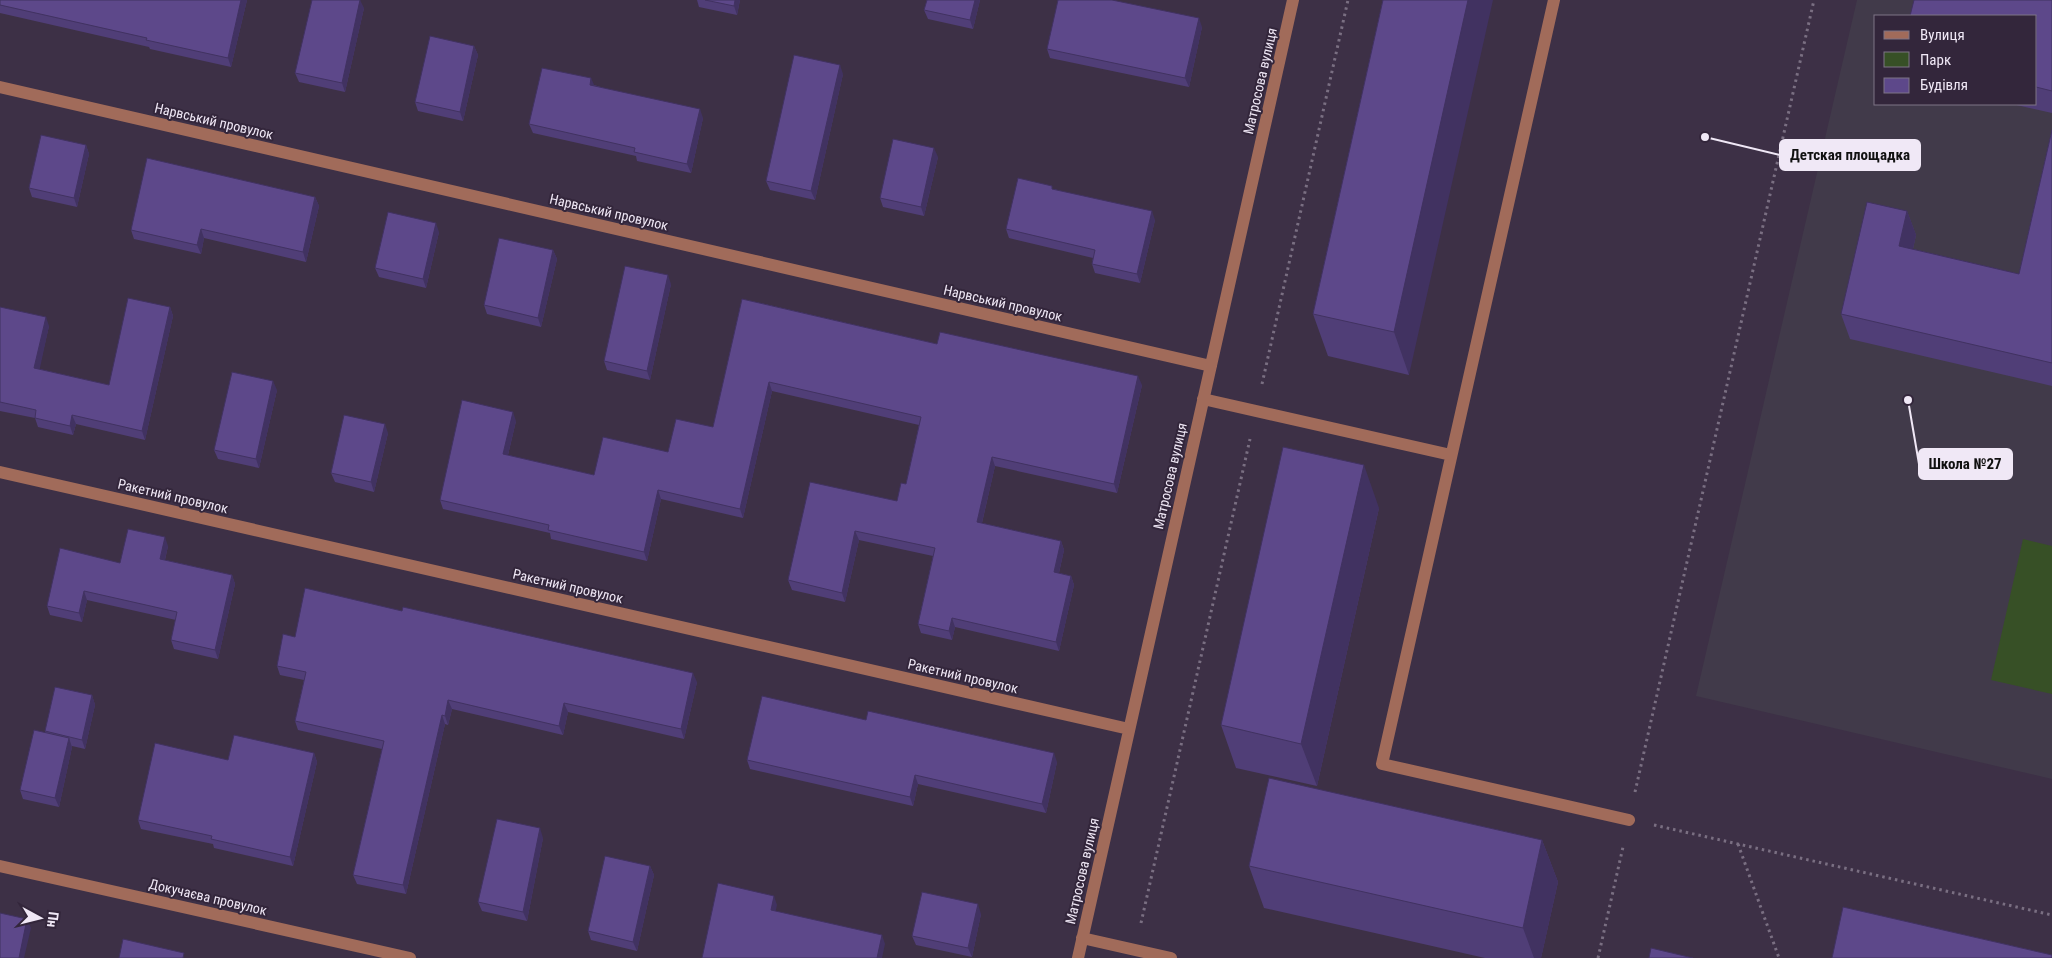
<svg xmlns="http://www.w3.org/2000/svg" width="2052" height="958" font-family="'Roboto Condensed',sans-serif">
	<style>
		.education { fill: #413a4a; fill-rule: evenodd }
		.green { fill: #375026 }
		.lines { fill: none; stroke-linecap: round; stroke-linejoin: round }
		.path { stroke: #7a6f82; stroke-width: 3; stroke-dasharray: 2.5 4; stroke-linecap: butt }
		.minor { stroke: #a16b5a; stroke-width: 12 }
		.wall { fill: #503e77 }
		.shaded-wall { fill: #413261 }
		.building { fill: #5d488a; stroke: #413261 }
		.labels { text-anchor: middle; stroke-width: 4; stroke-linejoin: round; paint-order: stroke }
		.street-label { font-size: 14px; fill: #f0e8f6; stroke: #33263b }
		.leader { fill: none; stroke: #f0e8f6; stroke-width: 2 }
		.callout-dot { fill: #f0e8f6; stroke: #33263b; stroke-width: 2 }
		.callout { fill: #f0e8f6; stroke: #f0e8f6; stroke-width: 2 }
		.callout-label { font-size: 15px; text-anchor: middle; font-weight: bold; fill: #111 }
	</style>
	<rect width="100%" height="100%" fill="#3d3046"/>
	<path class="education" d="M 1857,0 L 2052,0 L 2052,779 L 1696,696 ZM 1876,16 L 2036,16 L 2036,104 L 1876,104 Z"/>
	<path class="green" d="M 2023,539 L 2052,546 L 2052,694 L 1991,680 Z"/>
	<g class="lines">
		<path class="path" d="M 1262,384 L 1348,0
			M 1635,792 L 1814,0
			M 1654,825 L 2052,915
			M 1738,844 L 1779,958
			M 1141,923 L 1250,439
			M 1598,958 L 1623,847"/>
		<path class="minor" d="M 1554,0 L 1382,764 L 1629,820
			M 0,87 L 1211,366
			M 1203,399 L 1451,455
			M 0,472 L 1129,729
			M 0,866 L 410,958
			M 1082,938 L 1171,958
			M 1078,958 L 1293,0"/>
	</g>
	<path class="wall" d="M 0,0 L 247,0 L 231,67 L 150,49 L 149,47 L 0,13 Z
		M 697,0 L 740,0 L 737,15 L 699,7 Z
		M 980,0 L 973,29 L 928,19 L 924,10 Z
		M 1383,0 L 1409,375 L 1328,356 L 1313,314 Z
		M 2052,0 L 2052,113 L 2012,104 L 2036,104 L 2036,16 Z
		M 364,8 L 345,92 L 299,82 L 295,73 Z
		M 1202,27 L 1189,87 L 1050,58 L 1047,49 Z
		M 474,46 L 478,55 L 463,121 L 418,111 L 415,102 Z
		M 843,74 L 815,200 L 770,190 L 766,181 Z
		M 594,85 L 703,118 L 691,173 L 637,161 L 636,156 L 533,133 L 529,124 Z
		M 2052,130 L 2052,386 L 1850,339 L 1841,314 L 1907,211 L 1916,235 L 1913,249 L 2019,274 Z
		M 86,145 L 89,154 L 77,207 L 32,197 L 29,188 Z
		M 938,157 L 924,216 L 883,207 L 880,198 Z
		M 1054,189 L 1155,220 L 1140,283 L 1095,273 L 1092,264 L 1093,258 L 1009,238 L 1006,229 Z
		M 315,197 L 319,206 L 306,262 L 204,238 L 201,254 L 134,239 L 131,230 Z
		M 439,232 L 426,288 L 379,277 L 375,268 Z
		M 553,250 L 557,259 L 541,327 L 487,314 L 484,305 Z
		M 671,284 L 650,380 L 607,370 L 604,361 Z
		M 742,299 L 937,344 L 1142,385 L 1117,493 L 995,466 L 982,523 L 1061,541 L 1064,550 L 1059,573 L 1071,576 L 1074,585 L 1059,651 L 955,627 L 952,640 L 921,633 L 918,624 L 933,556 L 859,540 L 845,602 L 792,590 L 788,580 L 897,501 L 906,484 L 919,425 L 772,391 L 743,518 L 661,499 L 647,561 L 551,539 L 550,533 L 443,509 L 440,500 L 516,421 L 508,455 L 594,475 L 668,452 L 713,427 Z
		M 0,307 L 49,326 L 39,369 L 109,385 L 170,307 L 173,316 L 145,440 L 76,424 L 73,435 L 38,427 L 35,418 L 0,411 Z
		M 277,390 L 259,468 L 218,459 L 214,450 Z
		M 388,433 L 374,492 L 335,482 L 331,473 Z
		M 1379,508 L 1317,786 L 1236,768 L 1221,725 Z
		M 168,546 L 165,560 L 232,575 L 235,584 L 218,659 L 174,649 L 171,640 L 176,620 L 87,600 L 82,622 L 50,615 L 47,606 L 120,563 Z
		M 295,637 L 697,682 L 684,739 L 568,712 L 563,735 L 452,709 L 448,725 L 445,724 L 406,894 L 357,884 L 353,875 L 382,749 L 298,730 L 295,721 L 304,680 L 280,675 L 277,666 Z
		M 92,695 L 95,705 L 85,749 L 72,746 L 72,747 L 59,807 L 23,799 L 20,790 L 45,733 L 45,731 Z
		M 866,720 L 1057,762 L 1046,813 L 918,784 L 913,806 L 750,769 L 747,760 Z
		M 314,753 L 317,762 L 293,866 L 214,848 L 213,844 L 141,829 L 138,820 L 228,760 Z
		M 543,838 L 527,921 L 482,911 L 478,902 Z
		M 1542,840 L 1558,882 L 1541,958 L 1485,958 L 1264,908 L 1249,866 Z
		M 650,866 L 654,875 L 637,951 L 591,940 L 588,931 Z
		M 981,914 L 972,957 L 916,945 L 912,936 Z"/>
	<path class="shaded-wall" d="M 241,0 L 247,0 L 231,67 L 228,58 Z
		M 360,0 L 364,8 L 345,92 L 342,83 Z
		M 735,0 L 740,0 L 737,15 L 734,6 Z
		M 975,0 L 980,0 L 973,29 L 970,20 Z
		M 1468,0 L 1493,0 L 1409,375 L 1394,332 Z
		M 1199,18 L 1202,27 L 1189,87 L 1185,78 Z
		M 474,46 L 478,55 L 463,121 L 460,112 Z
		M 840,65 L 843,74 L 815,200 L 811,191 Z
		M 591,78 L 595,87 L 590,85 Z
		M 700,109 L 703,118 L 691,173 L 687,164 Z
		M 86,145 L 89,154 L 77,207 L 74,198 Z
		M 934,148 L 938,157 L 924,216 L 921,207 Z
		M 315,197 L 319,206 L 306,262 L 303,252 Z
		M 1152,211 L 1155,220 L 1140,283 L 1137,274 Z
		M 1907,211 L 1916,235 L 1908,271 L 1899,246 Z
		M 436,223 L 439,232 L 426,288 L 423,279 Z
		M 201,229 L 204,238 L 201,254 L 197,245 Z
		M 553,250 L 557,259 L 541,327 L 538,318 Z
		M 668,275 L 671,284 L 650,380 L 647,371 Z
		M 170,307 L 173,316 L 145,440 L 142,431 Z
		M 46,317 L 49,326 L 38,377 L 34,368 Z
		M 1138,376 L 1142,385 L 1117,493 L 1114,484 Z
		M 273,381 L 277,390 L 259,468 L 256,459 Z
		M 769,382 L 772,391 L 743,518 L 740,509 Z
		M 513,412 L 516,421 L 506,463 L 503,454 Z
		M 72,415 L 76,424 L 73,435 L 70,426 Z
		M 385,424 L 388,433 L 374,492 L 371,482 Z
		M 992,457 L 995,466 L 980,531 L 977,522 Z
		M 1364,465 L 1379,508 L 1317,786 L 1301,744 Z
		M 658,490 L 661,499 L 647,561 L 644,552 Z
		M 855,531 L 859,540 L 845,602 L 842,593 Z
		M 165,537 L 168,546 L 163,568 L 160,559 Z
		M 1061,541 L 1064,550 L 1057,581 L 1054,572 Z
		M 232,575 L 235,584 L 218,659 L 215,650 Z
		M 1071,576 L 1074,585 L 1059,651 L 1056,642 Z
		M 84,591 L 87,600 L 82,622 L 79,613 Z
		M 952,618 L 955,627 L 952,640 L 949,631 Z
		M 693,673 L 697,682 L 684,739 L 681,729 Z
		M 92,695 L 95,705 L 85,749 L 82,740 Z
		M 448,700 L 452,709 L 448,725 L 445,716 Z
		M 564,703 L 568,712 L 563,735 L 559,726 Z
		M 442,715 L 445,724 L 406,894 L 403,885 Z
		M 69,738 L 72,747 L 59,807 L 55,798 Z
		M 314,753 L 317,762 L 293,866 L 290,857 Z
		M 1054,753 L 1057,762 L 1046,813 L 1042,804 Z
		M 915,775 L 918,784 L 913,806 L 910,797 Z
		M 540,828 L 543,838 L 527,921 L 523,912 Z
		M 1542,840 L 1558,882 L 1541,958 L 1534,958 L 1523,928 Z
		M 650,866 L 654,875 L 637,951 L 633,942 Z
		M 774,896 L 777,905 L 774,919 L 771,910 Z
		M 978,904 L 981,914 L 972,957 L 968,948 Z
		M 27,919 L 31,928 L 24,958 L 19,958 Z
		M 882,935 L 885,944 L 882,958 L 877,958 Z"/>
	<path class="building" d="M 0,0 L 241,0 L 228,58 L 146,40 L 147,38 L 0,5 Z
		M 312,0 L 360,0 L 342,83 L 295,73 Z
		M 705,0 L 735,0 L 734,6 Z
		M 927,0 L 975,0 L 970,20 L 924,10 Z
		M 1058,0 L 1112,0 L 1199,18 L 1185,78 L 1047,49 Z
		M 1383,0 L 1468,0 L 1394,332 L 1313,314 Z
		M 1914,0 L 2052,0 L 2052,91 L 2036,87 L 2036,16 L 1910,16 Z
		M 430,36 L 474,46 L 460,112 L 415,102 Z
		M 794,55 L 840,65 L 811,191 L 766,181 Z
		M 542,68 L 591,78 L 590,85 L 700,109 L 687,164 L 634,152 L 635,148 L 529,124 Z
		M 2052,130 L 2052,363 L 1841,314 L 1867,202 L 1907,211 L 1899,246 L 2019,274 Z
		M 41,135 L 86,145 L 74,198 L 29,188 Z
		M 893,139 L 934,148 L 921,207 L 880,198 Z
		M 147,158 L 315,197 L 303,252 L 201,229 L 197,245 L 131,230 Z
		M 1018,178 L 1052,186 L 1052,189 L 1152,211 L 1137,274 L 1092,264 L 1095,250 L 1006,229 Z
		M 388,212 L 436,223 L 423,279 L 375,268 Z
		M 499,238 L 553,250 L 538,318 L 484,305 Z
		M 625,266 L 668,275 L 647,371 L 604,361 Z
		M 128,298 L 170,307 L 142,431 L 72,415 L 70,426 L 35,418 L 36,410 L 0,402 L 0,307 L 46,317 L 34,368 L 109,385 Z
		M 742,299 L 937,344 L 940,332 L 1138,376 L 1114,484 L 992,457 L 977,522 L 1061,541 L 1054,572 L 1071,576 L 1056,642 L 952,618 L 949,631 L 918,624 L 935,548 L 855,531 L 842,593 L 788,580 L 810,482 L 897,501 L 901,483 L 906,484 L 921,417 L 769,382 L 740,509 L 658,490 L 644,552 L 548,530 L 549,525 L 440,500 L 462,400 L 513,412 L 503,454 L 594,475 L 603,437 L 668,452 L 676,419 L 713,427 Z
		M 232,372 L 273,381 L 256,459 L 214,450 Z
		M 344,415 L 385,424 L 371,482 L 331,473 Z
		M 1283,447 L 1364,465 L 1301,744 L 1221,725 Z
		M 128,529 L 165,537 L 160,559 L 232,575 L 215,650 L 171,640 L 177,612 L 84,591 L 79,613 L 47,606 L 60,548 L 120,563 Z
		M 305,588 L 402,611 L 403,607 L 693,673 L 681,729 L 564,703 L 559,726 L 448,700 L 445,716 L 442,715 L 403,885 L 353,875 L 384,741 L 295,721 L 306,672 L 277,666 L 283,634 L 295,637 Z
		M 55,687 L 92,695 L 82,740 L 45,731 Z
		M 762,696 L 866,720 L 868,711 L 1054,753 L 1042,804 L 915,775 L 910,797 L 747,760 Z
		M 34,730 L 69,738 L 55,798 L 20,790 Z
		M 234,735 L 314,753 L 290,857 L 211,839 L 212,836 L 138,820 L 155,743 L 228,760 Z
		M 1269,778 L 1542,840 L 1523,928 L 1249,866 Z
		M 497,819 L 540,828 L 523,912 L 478,902 Z
		M 605,856 L 650,866 L 633,942 L 588,931 Z
		M 718,883 L 774,896 L 771,910 L 882,935 L 877,958 L 702,958 Z
		M 922,892 L 978,904 L 968,948 L 912,936 Z
		M 1843,907 L 2052,955 L 2052,958 L 1832,958 Z
		M 0,913 L 27,919 L 19,958 L 0,958 Z
		M 123,939 L 184,953 L 183,958 L 119,958 Z
		M 1651,948 L 1693,958 L 1649,958 Z"/>
	<g class="labels">
		<g class="street-label">
			<text transform="translate(1260 81) rotate(-77)" y="5">Матросова вулиця</text>
			<text transform="translate(214 121) rotate(13)" y="5">Нарвський провулок</text>
			<text transform="translate(609 212) rotate(13)" y="5">Нарвський провулок</text>
			<text transform="translate(1003 303) rotate(13)" y="5">Нарвський провулок</text>
			<text transform="translate(1170 476) rotate(-77)" y="5">Матросова вулиця</text>
			<text transform="translate(173 496) rotate(13)" y="5">Ракетний провулок</text>
			<text transform="translate(568 586) rotate(13)" y="5">Ракетний провулок</text>
			<text transform="translate(963 676) rotate(13)" y="5">Ракетний провулок</text>
			<text transform="translate(1082 871) rotate(-77)" y="5">Матросова вулиця</text>
			<text transform="translate(208 897) rotate(13)" y="5">Докучаєва провулок</text>
		</g>
	</g>
	<path class="leader" d="M1705 137L1780 155M1908 400L1919 464"/>
	<g class="callout-dot">
		<circle cx="1705" cy="137" r="5"/>
		<circle cx="1908" cy="400" r="5"/>
	</g>
	<g class="callout">
		<rect x="1780" y="140" width="140" height="30" rx="5"/>
		<rect x="1919" y="449" width="93" height="30" rx="5"/>
	</g>
	<g class="callout-label">
		<text x="1850" y="160">Детская площадка</text>
		<text x="1965" y="469">Школа №27</text>
	</g>
	<rect x="1874" y="15" width="162" height="90" fill="#33263b" stroke="#7f7486"/>
	<rect x="1884" y="31" width="25" height="8" fill="#a16b5a" stroke="#7f7486"/>
	<text x="1920" y="40" font-size="15" fill="#f0e8f6">Вулиця</text>
	<rect x="1884" y="52" width="25" height="15" fill="#375026" stroke="#7f7486"/>
	<text x="1920" y="65" font-size="15" fill="#f0e8f6">Парк</text>
	<rect x="1884" y="78" width="25" height="15" fill="#5d488a" stroke="#7f7486"/>
	<text x="1920" y="90" font-size="15" fill="#f0e8f6">Будівля</text>
	<g transform="translate(40 918) rotate(97)" stroke="#33263b" stroke-width="4" paint-order="stroke">
	<path d="M0-4L9 19L0 12L-9 19Z" fill="#f0e8f6"/>
	<text y="-8" font-size="14" font-weight="bold" text-anchor="middle" fill="#f0e8f6">Пн</text>
	</g>
</svg>
